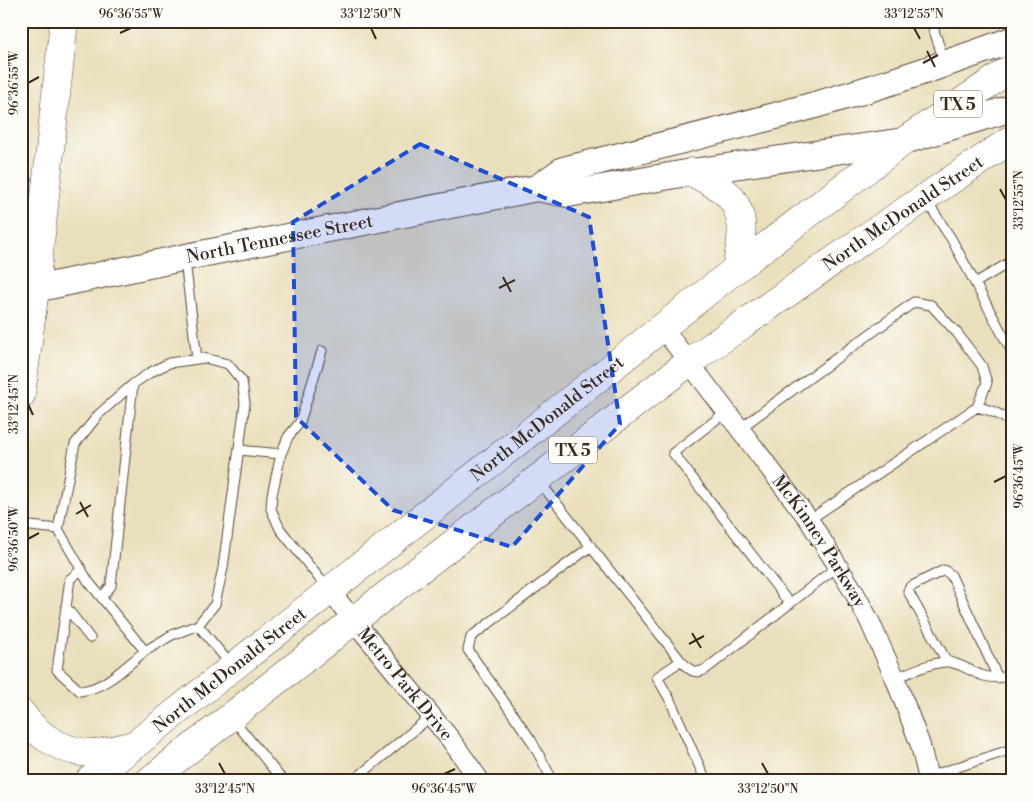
<svg xmlns="http://www.w3.org/2000/svg" width="1033" height="802" font-family="'Libre Bodoni',serif">
	<style>
		.lines { fill: none; stroke-linecap: round; stroke-linejoin: round }
		.lane-casing { stroke: #554536; stroke-width: 11 }
		.street-casing { stroke: #554536; stroke-width: 21 }
		.secondary-casing { stroke: #554536; stroke-width: 28 }
		.primary-casing { stroke: #554536; stroke-width: 29 }
		.highway-casing { stroke: #554536; stroke-width: 29 }
		.lane { stroke: #fff; stroke-width: 9 }
		.street { stroke: #fff; stroke-width: 19 }
		.secondary { stroke: #fff; stroke-width: 26 }
		.primary { stroke: #fff; stroke-width: 28 }
		.highway { stroke: #fff; stroke-width: 28 }
		.marked { fill: #1d4ed8; fill-opacity: 0.2; stroke: #1d4ed8; stroke-width: 4; stroke-dasharray: 10 6; stroke-linejoin: round }
		.ticks { fill: none; stroke: #3b2a1e; stroke-width: 2 }
		.labels { text-anchor: middle; stroke-width: 4; stroke-linejoin: round; paint-order: stroke }
		.shield { fill: #fdfcf7; stroke: #75695f; stroke-width: 1 }
		.shield-label { font-size: 16px; font-weight: bold; fill: #3b2a1e }
		.street-label { font-size: 18px; fill: #3b2a1e; stroke: #fdfcf7 }
		.neatline { fill: none; stroke: #3b2a1e; stroke-width: 2 }
		.ticks-label { font-size: 12px; text-anchor: middle; fill: #3b2a1e }
	</style>
	<rect width="100%" height="100%" fill="#fdfcf7"/>
	<filter id="ink" filterUnits="userSpaceOnUse"><feTurbulence type="fractalNoise" baseFrequency=".02" numOctaves="2"/><feDisplacementMap in="SourceGraphic" scale="10" xChannelSelector="R" yChannelSelector="G"/><feConvolveMatrix kernelMatrix="1 2 1 2 8 2 1 2 1" color-interpolation-filters="sRGB"/></filter>
	<filter id="wash" filterUnits="userSpaceOnUse"><feTurbulence type="fractalNoise" baseFrequency=".0096" numOctaves="4" result="noise"/><feDisplacementMap in="SourceGraphic" scale="20" xChannelSelector="R" yChannelSelector="G"/><feGaussianBlur stdDeviation="1.12" result="paint"/><feColorMatrix in="noise" values="0 0 0 0 0 0 0 0 0 0 0 0 0 0 0 0 0 1.4 0 .05"/><feComposite in="paint" operator="in"/></filter>
	<g filter="url(#wash)">
		<rect width="100%" height="100%" fill="#eadfbc"/>
	</g>
	<g filter="url(#ink)">
		<g class="lines">
			<defs>
				<path id="lane" d="M 931,21 L 944,61
					M 926,200 L 952,240 L 1012,352
					M 185,261 L 197,359
					M 975,283 L 1012,261
					M 322,351 L 300,422 L 288,437 L 281,454 L 272,495 L 271,509 L 280,529 L 327,588
					M 204,358 L 228,364 L 242,381 L 245,403 L 223,568 L 215,604 L 198,625 L 172,635 L 145,651 L 88,581 L 58,529 L 75,444 L 99,414 L 133,384 L 151,372 L 169,363 Z
					M 726,412 L 673,453 L 790,604
					M 739,429 L 914,302 L 931,305 L 957,333 L 982,366 L 987,383 L 977,407
					M 239,450 L 281,454
					M 539,481 L 681,661 L 657,677 L 670,700 L 706,781
					M 809,520 L 977,407 C 991,410 1002,414 1012,424
					M 21,525 L 58,529
					M 81,570 L 70,579 L 57,670 L 80,691 C 105,689 126,666 145,651
					M 102,597 L 111,586 L 133,384
					M 66,607 L 90,638
					M 198,625 L 231,665
					M 681,661 C 689,669 694,676 706,669 L 838,566
					M 947,662 L 908,591 L 910,587 L 944,570 L 951,575 L 998,678
					M 895,678 C 909,673 933,661 948,662 C 960,663 970,671 981,675 C 991,679 1001,678 1012,676
					M 233,719 L 283,781
					M 928,777 L 1012,749
					M 353,781 L 431,716
					M 553,781 L 531,740 L 468,650 L 471,637 L 591,546"/>
				<g id="street">
					<path id="s1" d="M 662,327 L 809,520 L 854,592 L 869,620 L 895,678 L 920,744 L 929,781"/>
					<path id="s2" d="M 329,590 L 451,740 L 480,781"/>
				</g>
				<g id="secondary">
					<path d="M 537,188 L 563,170 C 655,147 748,125 839,98 C 897,81 954,61 1012,40"/>
					<path id="s3" d="M 21,292 L 191,256 L 537,188 L 568,194 L 692,172 L 904,141 L 1012,108"/>
				</g>
				<g id="primary">
					<path d="M 692,172 C 702,178 714,183 723,190 C 749,211 742,241 736,269"/>
					<path id="s4" d="M 89,781 L 736,269 L 904,141 L 1012,68"/>
					<path id="s5" d="M 149,781 L 354,620 L 688,363 L 877,230 L 1012,139"/>
				</g>
				<path id="highway" d="M 21,395 L 35,289 L 64,21
					M 21,713 C 39,739 71,757 103,752 C 113,750 124,747 134,745"/>
			</defs>
			<use href="#lane" class="lane-casing"/>
			<use href="#street" class="street-casing"/>
			<use href="#secondary" class="secondary-casing"/>
			<use href="#primary" class="primary-casing"/>
			<use href="#highway" class="highway-casing"/>
			<use href="#lane" class="lane"/>
			<use href="#street" class="street"/>
			<use href="#secondary" class="secondary"/>
			<use href="#primary" class="primary"/>
			<use href="#highway" class="highway"/>
		</g>
	</g>
	<path class="marked" d="M 420,144 L 589,217 L 620,424 L 512,547 L 393,510 L 296,417 L 293,222 Z"/>
	<path class="ticks" d="M 371,28 L 376,39M 914,28 L 920,39M 120,33 L 131,28M 927,51 L 935,67M 923,63 L 938,55M 28,83 L 39,77M 1000,189 L 1006,200M 503,277 L 511,292M 499,288 L 515,280M 28,404 L 33,415M 994,482 L 1006,476M 80,502 L 88,517M 76,514 L 91,505M 28,539 L 39,533M 692,633 L 701,648M 689,644 L 704,636M 219,763 L 225,774M 762,763 L 768,774M 444,774 L 455,769"/>
	<g class="labels">
		<g class="shield">
			<rect x="934" y="90.5" width="48" height="27" rx="4"/>
			<rect x="549" y="436.5" width="48" height="27" rx="4"/>
		</g>
		<g class="shield-label">
			<text x="958" y="110">TX 5</text>
			<text x="573" y="456">TX 5</text>
		</g>
		<g class="street-label">
			<text dy="6" stroke="none"><textPath href="#s5" startOffset="944">North McDonald Street</textPath></text>
			<text dy="6" stroke="none"><textPath href="#s3" startOffset="264">North Tennessee Street</textPath></text>
			<text dy="6" stroke="none"><textPath href="#s4" startOffset="584">North McDonald Street</textPath></text>
			<text dy="6" stroke="none"><textPath href="#s1" startOffset="266">McKinney Parkway</textPath></text>
			<text dy="6" stroke="none"><textPath href="#s4" startOffset="179">North McDonald Street</textPath></text>
			<text dy="6" stroke="none"><textPath href="#s2" startOffset="121">Metro Park Drive</textPath></text>
		</g>
	</g>
	<rect width="1033" height="802" fill="none" stroke="#fdfcf7" stroke-width="55"/>
	<rect x="28" y="28" width="978" height="746" class="neatline"/>
	<g class="ticks-label">
		<text x="131" y="18">96°36'55"W</text>
		<text x="371" y="18">33°12'50"N</text>
		<text x="914" y="18">33°12'55"N</text>
		<text transform="translate(14 83) rotate(-90)" y="4">96°36'55"W</text>
		<text transform="translate(1019 200) rotate(-90)" y="4">33°12'55"N</text>
		<text transform="translate(14 404) rotate(-90)" y="4">33°12'45"N</text>
		<text transform="translate(1019 476) rotate(-90)" y="4">96°36'45"W</text>
		<text transform="translate(14 539) rotate(-90)" y="4">96°36'50"W</text>
		<text x="225" y="793">33°12'45"N</text>
		<text x="444" y="793">96°36'45"W</text>
		<text x="768" y="793">33°12'50"N</text>
	</g>
</svg>
